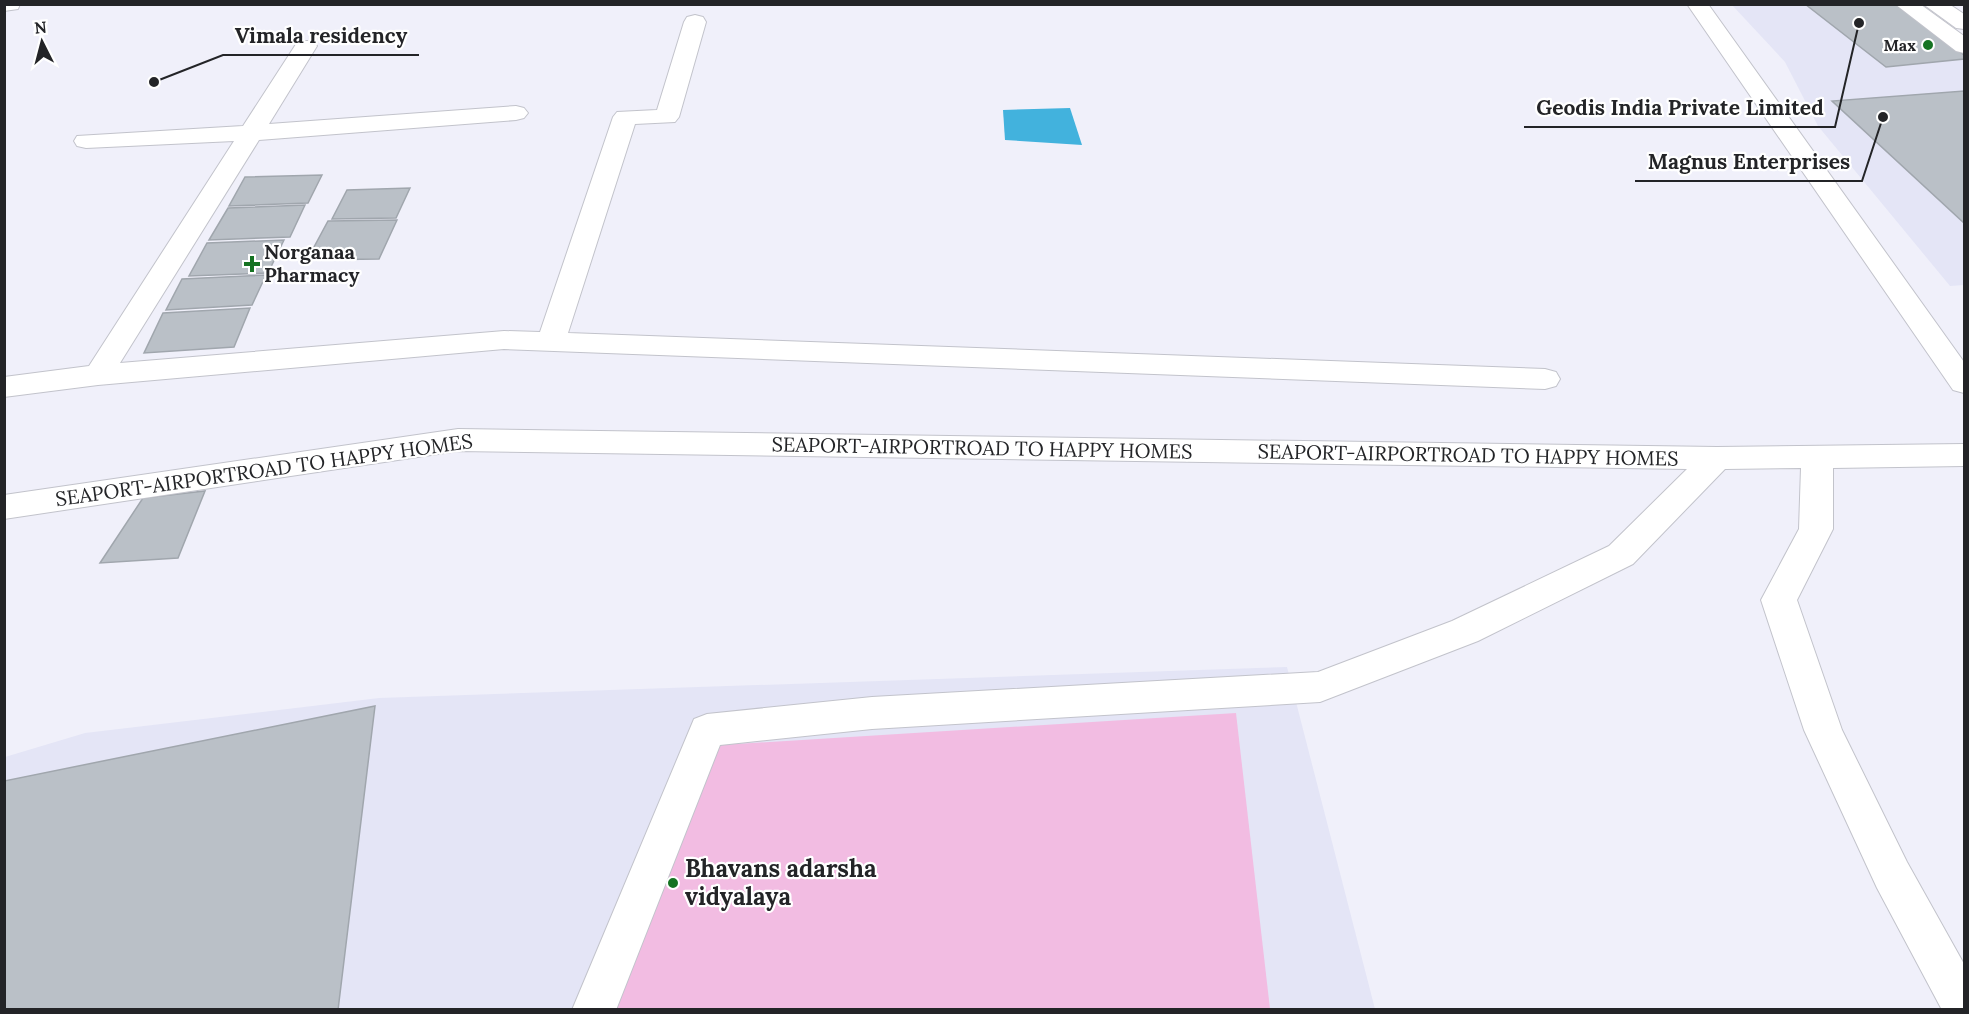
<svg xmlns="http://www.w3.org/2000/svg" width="1969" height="1014" font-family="Lora,serif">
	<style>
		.built { fill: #e4e5f6 }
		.green { fill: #f2bce2 }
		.water { fill: #42b2dd }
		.building { fill: #bac0c7; stroke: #a0a6ad; stroke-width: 1.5 }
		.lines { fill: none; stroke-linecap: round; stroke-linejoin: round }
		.minor-casing { stroke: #c2c3cb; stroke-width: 2 }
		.major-casing { stroke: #c2c3cb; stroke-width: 2 }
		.minor { fill: #fff; fill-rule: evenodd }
		.major { fill: #fff; fill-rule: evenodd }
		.poi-dot { fill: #157322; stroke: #fff; stroke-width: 2 }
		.labels { text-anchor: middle; stroke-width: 4.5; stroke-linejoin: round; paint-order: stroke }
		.far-poi-label { font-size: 16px; font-weight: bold; fill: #232427; stroke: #fff; text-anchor: end }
		.poi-label { font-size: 20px; font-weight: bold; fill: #232427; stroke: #fff; text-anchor: start }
		.street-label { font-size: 20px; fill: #232427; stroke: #fff }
		.near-poi-label { font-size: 24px; font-weight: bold; fill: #232427; stroke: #fff; text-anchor: start }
		.leader { fill: none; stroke: #232427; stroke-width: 2 }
		.callout-dot { fill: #232427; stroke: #fff; stroke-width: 2 }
		.callout-label { font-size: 21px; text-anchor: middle; font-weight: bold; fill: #232427; stroke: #fff; stroke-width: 4.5; stroke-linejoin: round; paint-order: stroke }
	</style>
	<rect width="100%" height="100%" fill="#f0f0fa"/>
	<path class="built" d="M 1732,5 L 1906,5 L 1964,40 L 1964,285 L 1950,286 L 1818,126 L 1785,62 Z
		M 1287,667 L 1375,1009 L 5,1010 L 5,757 L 85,733 L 379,698 Z"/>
	<path class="green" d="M 1236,713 L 1270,1009 L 613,1010 L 720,745 Z"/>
	<path class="water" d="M 1070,108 L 1082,145 L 1005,140 L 1003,110 Z"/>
	<path class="building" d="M 1805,4 L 1895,4 L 1964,55 L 1964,59 L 1886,67 Z
		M 1964,91 L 1964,223 L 1832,101 Z
		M 322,175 L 308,203 L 229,206 L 245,177 Z
		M 410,188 L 396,218 L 332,219 L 347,190 Z
		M 305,205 L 290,237 L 209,240 L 228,208 Z
		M 397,220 L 379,259 L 307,260 L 328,221 Z
		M 284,240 L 268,273 L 189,276 L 207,243 Z
		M 266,275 L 252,305 L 166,310 L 182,279 Z
		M 250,308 L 234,347 L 144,353 L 163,313 Z
		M 205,491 L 178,558 L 100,563 L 143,498 Z
		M 375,706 L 338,1010 L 4,1010 L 4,781 Z"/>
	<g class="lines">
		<defs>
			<path id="minor" d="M 4,4 L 20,4 L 18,9 L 4,11 Z
				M 1687,4 L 1708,4 L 1964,362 L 1964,393 L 1953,390 Z
				M 1895,4 L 1920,4 L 1964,36 L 1964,53 L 1956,51 Z
				M 695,15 L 703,17 L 706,22 L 679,117 L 675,122 L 635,124 L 568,333 L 1545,369 L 1556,372 L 1560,379 L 1556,386 L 1545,389 L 504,349 L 98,385 L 4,397 L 4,377 L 89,366 L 234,141 L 86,148 L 77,146 L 74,141 L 77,136 L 243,126 L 298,41 L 314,41 L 317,46 L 269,124 L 516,106 L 524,108 L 528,113 L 524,118 L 516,120 L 259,140 L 120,363 L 504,331 L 540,332 L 613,117 L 617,112 L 657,110 L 684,22 L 687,17 Z
				M 458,429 L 1717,447 L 1964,444 L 1964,466 L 1833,468 L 1833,529 L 1797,600 L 1842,730 L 1907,862 L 1964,964 L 1964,1010 L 1942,1010 L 1877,888 L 1804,730 L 1761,600 L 1799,529 L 1801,468 L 1725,469 L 1633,564 L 1478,641 L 1320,702 L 872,729 L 720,745 L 616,1010 L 572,1010 L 694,719 L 707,714 L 872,697 L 1318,672 L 1452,621 L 1609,546 L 1687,469 L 458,451 L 4,519 L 4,495 Z"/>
			<path id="major" d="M 1923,4 L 1949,4 L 1964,14 L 1964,29 L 1956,28 Z"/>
		</defs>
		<use href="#minor" class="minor-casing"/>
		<use href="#major" class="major-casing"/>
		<use href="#minor" class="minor"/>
		<use href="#major" class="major"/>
	</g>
	<g class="poi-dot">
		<circle cx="1928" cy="45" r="6"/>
		<path d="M249 255h6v6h6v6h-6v6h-6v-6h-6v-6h6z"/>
		<circle cx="673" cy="883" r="6"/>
	</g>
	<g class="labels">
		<g class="far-poi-label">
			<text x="1916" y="51">Max</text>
		</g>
		<g class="poi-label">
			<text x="264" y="259">Norganaa<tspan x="264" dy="23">Pharmacy</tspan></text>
		</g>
		<g class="street-label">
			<text transform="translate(982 448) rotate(1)" y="7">SEAPORT-AIRPORTROAD TO HAPPY HOMES</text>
			<text transform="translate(1468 455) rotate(1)" y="7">SEAPORT-AIRPORTROAD TO HAPPY HOMES</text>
			<text transform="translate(264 470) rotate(-8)" y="7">SEAPORT-AIRPORTROAD TO HAPPY HOMES</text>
		</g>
		<g class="near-poi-label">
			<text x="685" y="877">Bhavans adarsha<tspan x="685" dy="28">vidyalaya</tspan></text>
		</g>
	</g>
	<path class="leader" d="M154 82L223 55H419M1859 23L1835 127H1524M1883 117L1862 181H1635"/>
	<g class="callout-dot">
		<circle cx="154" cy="82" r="6"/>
		<circle cx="1859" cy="23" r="6"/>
		<circle cx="1883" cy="117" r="6"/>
	</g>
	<g class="callout-label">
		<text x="321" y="43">Vimala residency</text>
		<text x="1680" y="115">Geodis India Private Limited</text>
		<text x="1749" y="169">Magnus Enterprises</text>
	</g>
	<rect width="1969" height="1014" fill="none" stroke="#232427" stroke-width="12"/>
	<g transform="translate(42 42) rotate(354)" stroke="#ffffff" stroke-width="4.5" paint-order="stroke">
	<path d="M0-4.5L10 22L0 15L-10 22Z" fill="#232427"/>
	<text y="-9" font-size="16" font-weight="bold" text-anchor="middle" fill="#232427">N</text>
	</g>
</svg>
